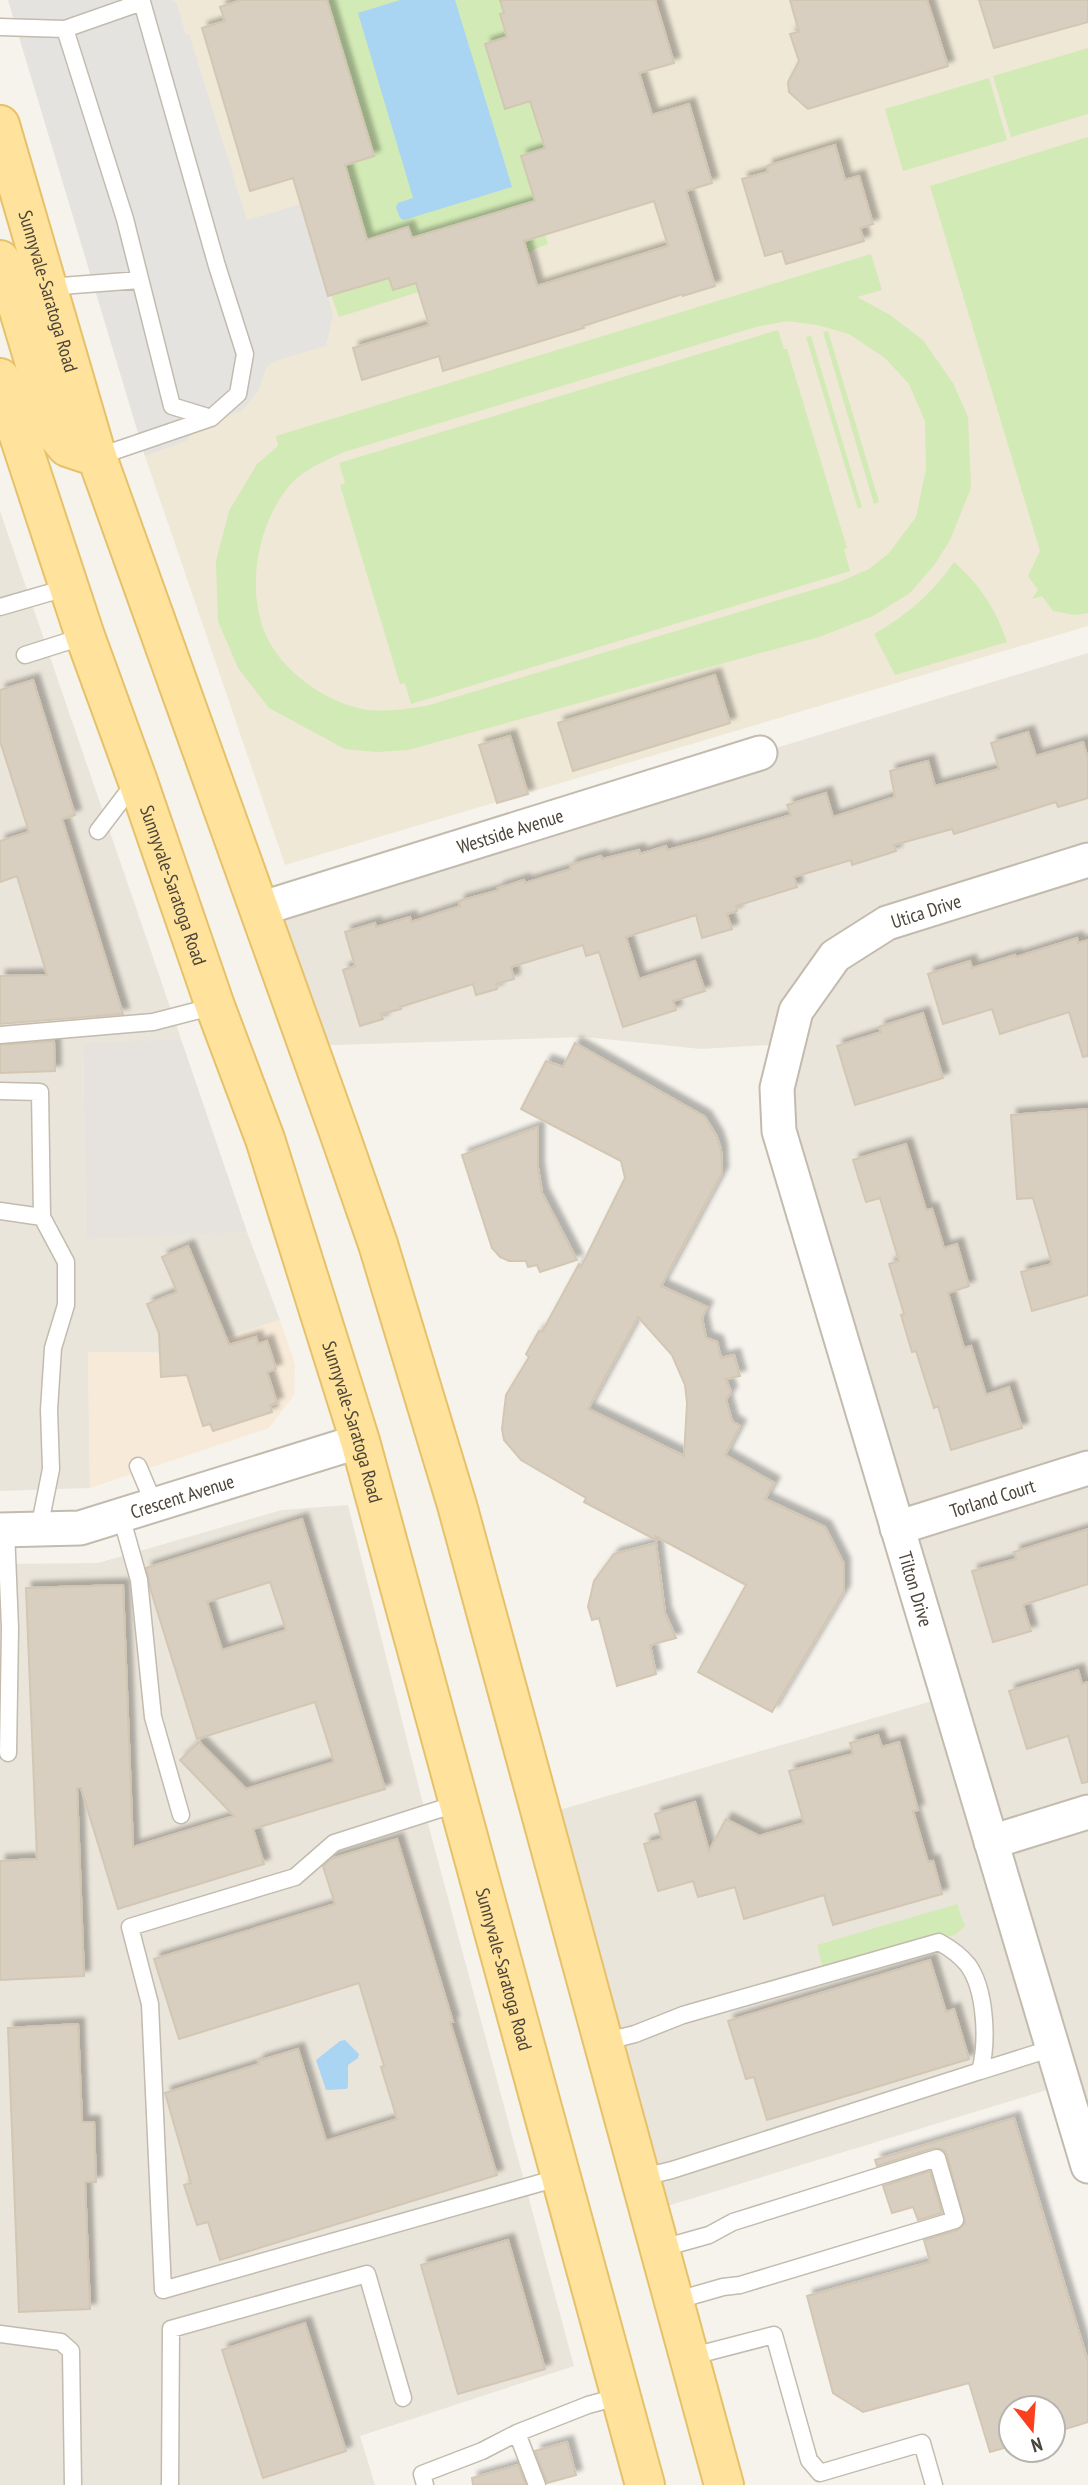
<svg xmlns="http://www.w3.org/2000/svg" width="1088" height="2485" font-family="'PT Sans Narrow',sans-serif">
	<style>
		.residential { fill: #eae5da }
		.commercial { fill: #f7ead8 }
		.industrial { fill: #e6e2dd }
		.education { fill: #efe8d6 }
		.green { fill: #d2eab5; fill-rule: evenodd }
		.parking { fill: #e5e3e0 }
		.water { fill: #a9d4f2 }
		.building { fill: #d8cfc1; stroke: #d3c7b4; stroke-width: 2; fill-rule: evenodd; filter: url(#shadow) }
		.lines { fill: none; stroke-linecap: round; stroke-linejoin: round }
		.service-casing { stroke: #c2bbae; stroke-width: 19 }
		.minor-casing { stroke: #c2bbae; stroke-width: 37 }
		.primary-casing { stroke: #e6c16a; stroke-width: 42 }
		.service { stroke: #fff; stroke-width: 16 }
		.minor { stroke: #fff; stroke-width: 33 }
		.primary { stroke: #ffe39c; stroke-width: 38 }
		.labels { text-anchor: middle; stroke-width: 6; stroke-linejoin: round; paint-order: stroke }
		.street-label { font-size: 19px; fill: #4b4439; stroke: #fff }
	</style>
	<defs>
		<filter id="shadow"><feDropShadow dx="6" dy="-6" stdDeviation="2" flood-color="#0004"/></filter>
	</defs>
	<rect width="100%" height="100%" fill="#f6f3ec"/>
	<path class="residential" d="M 0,511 L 181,1039 L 83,1044 L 86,1238 L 247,1232 L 280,1320 L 175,1353 L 88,1352 L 90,1488 L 0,1491 Z
		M 1088,653 L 1088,2166 L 1063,2085 L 638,2215 L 532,1818 L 949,1696 L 777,1088 L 769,1045 L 701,1049 L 585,1037 L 303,1046 L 253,907 Z
		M 348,1505 L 427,1820 L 574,2366 L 360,2436 L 375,2485 L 0,2485 L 0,1564 L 98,1563 L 282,1510 Z"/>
	<path class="commercial" d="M 280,1320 L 295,1364 L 294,1395 L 269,1428 L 90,1488 L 88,1352 L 175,1353 Z"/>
	<path class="industrial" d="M 181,1039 L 247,1232 L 86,1239 L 83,1043 Z"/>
	<path class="education" d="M 8,0 L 1088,0 L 1088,626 L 285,865 L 145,456 Z"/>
	<path class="green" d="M 327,0 L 500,0 L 504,13 L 500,15 L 507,37 L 486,44 L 506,109 L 573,88 L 540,133 L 545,148 L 521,156 L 548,244 L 535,249 L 529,253 L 424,285 L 425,290 L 339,317 L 331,295 L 375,268 L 345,165 L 374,155 Z
		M 1088,48 L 1088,114 L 1011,137 L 993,76 Z
		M 989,78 L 1007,140 L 903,171 L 885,109 Z
		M 1088,137 L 1088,613 L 1075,615 L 1053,611 L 1042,596 L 1032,599 L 1038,590 L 1028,576 L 1040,551 L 930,186 Z
		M 871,254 L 882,290 L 857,297 L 890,315 L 923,340 L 953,383 L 968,417 L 971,488 L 950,540 L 935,564 L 910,593 L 873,616 L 819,637 L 408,750 L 377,752 L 345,749 L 269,708 L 238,668 L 218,621 L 216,561 L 229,511 L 257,464 L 278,446 L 276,436 ZM 787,321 L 817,325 L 849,334 L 885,358 L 909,384 L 925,421 L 926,469 L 916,517 L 889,553 L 869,569 L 839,582 L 426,706 C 405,709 383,713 362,709 C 320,700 273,665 261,622 C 248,578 260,520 290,485 C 304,469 325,461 344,452 L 756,327 Z
		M 778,330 L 784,349 L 787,349 L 847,548 L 844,549 L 850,571 L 411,704 L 405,683 L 400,684 L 340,485 L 345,483 L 339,463 Z
		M 828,331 L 879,502 L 874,504 L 823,332 Z
		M 811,336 L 862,507 L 858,509 L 806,337 Z
		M 954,562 C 980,585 996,609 1007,642 L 895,675 L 874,634 C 907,615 932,594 954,562 Z
		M 957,1904 L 965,1926 L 955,1935 L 823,1969 L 817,1945 Z"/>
	<path class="parking" d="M 8,0 L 171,0 L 176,2 L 186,35 L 189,34 L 247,220 L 301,204 L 333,314 L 326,346 L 278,360 L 267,366 L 258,391 L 242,411 L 219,418 L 198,429 L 186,441 L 145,456 Z"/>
	<path class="water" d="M 400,0 L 455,0 L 512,187 L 404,220 L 400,218 L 396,207 L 398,203 L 413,198 L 358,13 Z
		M 345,2040 L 359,2054 L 358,2058 L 348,2065 L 348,2087 L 346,2089 L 326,2090 L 316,2060 L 340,2041 Z"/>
	<path class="building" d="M 242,0 L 327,0 L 374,156 L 345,165 L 367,240 L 408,227 L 412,238 L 535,201 L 521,156 L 545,148 L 530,101 L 505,109 L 485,44 L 507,37 L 500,14 L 504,13 L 500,0 L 655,0 L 674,63 L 639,73 L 652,115 L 689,104 L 712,183 L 686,191 L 715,286 L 683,296 L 683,294 L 583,326 L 584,328 L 443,371 L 439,356 L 362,380 L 353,348 L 429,325 L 416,283 L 393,290 L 389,278 L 328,296 L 293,178 L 250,191 L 202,28 L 225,21 L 220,7 ZM 654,201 L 668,246 L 537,286 L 524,241 Z
		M 790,0 L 927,0 L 948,66 L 808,109 L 789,92 L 788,82 L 799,61 L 790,34 L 799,32 Z
		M 979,0 L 1088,0 L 1088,22 L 994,48 Z
		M 835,145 L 845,180 L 859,176 L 873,224 L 860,228 L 864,241 L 786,264 L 782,251 L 765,256 L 742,179 L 768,172 L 767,166 Z
		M 715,675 L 730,723 L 573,771 L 558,723 Z
		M 33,680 L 75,815 L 62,819 L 123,1014 L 0,1024 L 0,976 L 47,975 L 17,876 L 0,882 L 0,841 L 29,832 L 0,741 L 0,690 Z
		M 1028,732 L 1036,756 L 1083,742 L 1088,759 L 1088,798 L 1058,807 L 1056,802 L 954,834 L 952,829 L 894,845 L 896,851 L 852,865 L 851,860 L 794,877 L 797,887 L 736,906 L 737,911 L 727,914 L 732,929 L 702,938 L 696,915 L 626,937 L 639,979 L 695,961 L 705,991 L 673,1001 L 676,1010 L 623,1027 L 599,952 L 586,956 L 583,945 L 511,967 L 514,979 L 496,984 L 497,989 L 476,995 L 473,984 L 400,1007 L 401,1009 L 381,1014 L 383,1019 L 360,1026 L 343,970 L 355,966 L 345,932 L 375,923 L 376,927 L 410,917 L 411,922 L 460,906 L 459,901 L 499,890 L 498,888 L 524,880 L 525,883 L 571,869 L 570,865 L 601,856 L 602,859 L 639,850 L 640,854 L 666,846 L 667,850 L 702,841 L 791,815 L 787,805 L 826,793 L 833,817 L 895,797 L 890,771 L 928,761 L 935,786 L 999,769 L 991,743 Z
		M 510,736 L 528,794 L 497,803 L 479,745 Z
		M 1077,938 L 1078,943 L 1088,940 L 1088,1056 L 1083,1057 L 1069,1012 L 1000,1034 L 992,1009 L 943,1024 L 928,974 L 970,961 L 972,968 L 1015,955 L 1016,957 Z
		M 923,1013 L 943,1078 L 855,1105 L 837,1046 L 881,1032 L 879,1027 Z
		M 54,1041 L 55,1071 L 0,1073 L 0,1045 Z
		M 575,1043 L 705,1117 L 717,1137 L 721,1150 L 722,1173 L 661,1286 L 707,1307 L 702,1318 L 706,1338 L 717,1342 L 721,1358 L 734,1355 L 740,1376 L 726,1379 L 731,1392 L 726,1400 L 732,1421 L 740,1426 L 725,1455 L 774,1483 L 765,1499 L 825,1527 L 844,1564 L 844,1591 L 772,1712 L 698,1672 L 746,1585 L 655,1536 L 656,1540 L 584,1502 L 586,1498 L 521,1460 L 504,1440 L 502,1429 L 506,1395 L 529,1357 L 526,1354 L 539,1331 L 542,1332 L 579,1264 L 581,1267 L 625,1178 L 621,1161 L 521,1109 L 546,1061 L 563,1067 ZM 638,1317 L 672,1355 L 685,1385 L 687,1403 L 684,1456 L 588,1409 Z
		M 1088,1109 L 1088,1295 L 1032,1311 L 1021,1272 L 1052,1264 L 1033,1198 L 1017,1199 L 1011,1115 Z
		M 538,1127 L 538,1168 L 542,1193 L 577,1260 L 540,1272 L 537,1265 L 528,1267 L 526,1261 L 509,1261 L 500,1257 L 492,1248 L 462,1155 Z
		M 906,1144 L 926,1210 L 932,1209 L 944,1248 L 957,1244 L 969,1286 L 948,1293 L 964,1348 L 971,1346 L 986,1395 L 1009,1387 L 1022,1428 L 951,1450 L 938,1406 L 934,1408 L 916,1351 L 912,1352 L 901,1315 L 904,1314 L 889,1264 L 899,1261 L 880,1198 L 866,1202 L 853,1160 Z
		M 188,1246 L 229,1345 L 256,1337 L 258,1344 L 267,1341 L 276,1369 L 267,1372 L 277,1403 L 270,1405 L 272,1412 L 213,1431 L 210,1424 L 203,1426 L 187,1375 L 161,1377 L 159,1333 L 147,1304 L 177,1292 L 162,1257 Z
		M 302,1519 L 385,1789 L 253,1829 L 264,1864 L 118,1909 L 81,1788 L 77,1788 L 84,1976 L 0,1980 L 0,1861 L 37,1859 L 26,1588 L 123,1585 L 133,1847 L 234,1816 L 180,1760 L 199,1742 L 246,1789 L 334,1762 L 315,1702 L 197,1739 L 151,1591 L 146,1568 ZM 270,1582 L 286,1630 L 222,1650 L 207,1602 Z
		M 1088,1529 L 1088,1584 L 1023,1605 L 1031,1631 L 993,1642 L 972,1571 L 1016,1559 L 1014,1552 Z
		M 656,1543 L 665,1613 L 676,1638 L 650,1645 L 656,1674 L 617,1686 L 599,1618 L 592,1620 L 588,1607 L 594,1581 L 614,1554 Z
		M 1078,1670 L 1082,1684 L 1088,1682 L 1088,1782 L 1082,1783 L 1068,1736 L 1027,1749 L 1009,1691 Z
		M 878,1735 L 882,1747 L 899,1742 L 918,1810 L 913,1811 L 928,1862 L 933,1861 L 942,1894 L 833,1925 L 824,1895 L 744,1919 L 735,1887 L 698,1897 L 693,1881 L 658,1891 L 644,1844 L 662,1839 L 655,1814 L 695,1802 L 709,1851 L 726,1819 L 759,1836 L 804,1823 L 789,1771 L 853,1754 L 850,1743 Z
		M 397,1839 L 453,2022 L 450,2022 L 497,2175 L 220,2260 L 208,2222 L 197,2225 L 184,2185 L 191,2183 L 165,2093 L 259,2064 L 258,2061 L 298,2049 L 326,2141 L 397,2119 L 381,2067 L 384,2066 L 359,1983 L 179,2039 L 154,1959 L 335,1904 L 323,1866 L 331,1859 Z
		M 930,1960 L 946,2012 L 954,2009 L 969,2059 L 767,2120 L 754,2077 L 746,2079 L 728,2021 Z
		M 78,2024 L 82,2122 L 94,2122 L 96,2182 L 85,2182 L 90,2309 L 19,2312 L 8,2028 Z
		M 1014,2118 L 1088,2362 L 1088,2422 L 1053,2433 L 1053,2408 L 1011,2408 L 1011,2446 L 990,2452 L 969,2383 L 863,2412 L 833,2393 L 807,2296 L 930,2262 L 924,2240 L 958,2230 L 965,2223 L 947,2155 L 944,2150 L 934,2148 L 877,2166 L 875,2160 Z
		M 930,2171 L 942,2213 L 918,2220 L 913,2207 L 892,2213 L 883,2186 Z
		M 508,2240 L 545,2369 L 458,2394 L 421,2265 Z
		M 305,2323 L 346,2451 L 263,2478 L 222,2350 Z
		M 567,2442 L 576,2475 L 547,2483 L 535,2451 Z
		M 518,2465 L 526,2485 L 473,2485 L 472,2478 Z"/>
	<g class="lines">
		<defs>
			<path id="service" d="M 0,27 L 65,29 L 142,2 L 217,266 L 245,354 L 238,394 L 211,418 L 97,457
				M 65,29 L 125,219 L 172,406 L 211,418
				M 48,287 L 140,280
				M 0,607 L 69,587
				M 25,655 L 85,636
				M 98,831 L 136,781
				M 0,1035 L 153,1022 L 215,1006
				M 0,1091 L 40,1092 L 42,1217 L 66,1262 L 66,1305 L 53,1348 L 49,1410 L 51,1469 L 39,1529
				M 0,1211 L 42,1217
				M 138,1466 L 155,1506
				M 121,1516 L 139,1580 L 153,1717 L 181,1815
				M 6,1530 L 10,1628 L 8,1753
				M 459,1803 L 334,1843 L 295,1877 L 130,1927 L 150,2004 L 163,2290 L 561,2177
				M 603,2042 L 635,2034 L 683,2015 L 939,1942 C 950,1948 960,1955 968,1965 C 986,1990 988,2043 980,2071 L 672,2170 L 639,2178
				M 980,2071 L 1053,2048
				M 659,2249 L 709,2235 L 733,2222 L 937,2158 L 955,2220 L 740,2285 L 723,2287 L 674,2301
				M 0,2334 L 61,2342 L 71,2351 L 73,2485
				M 689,2357 L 774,2335 L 809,2460 L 820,2473 L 922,2443 L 934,2485
				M 517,2433 L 537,2485
				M 170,2485 L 171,2329 L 367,2274 L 403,2398
				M 425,2485 L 422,2474 L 482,2451 L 517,2433 L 588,2405 L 621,2396"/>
			<g id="minor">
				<path id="s1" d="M 1088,860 L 887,923 L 835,956 L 796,1011 L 777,1088 L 779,1131 L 1088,2166"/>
				<path id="s2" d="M 260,909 L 760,753"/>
				<path id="s3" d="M 897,1528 L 1088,1468"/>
				<path id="s4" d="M 0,1530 L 80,1528 L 360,1441"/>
				<path d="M 991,1842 L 1088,1812"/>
			</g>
			<g id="primary">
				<path id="s5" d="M 0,125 L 97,457 L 340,1135 L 378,1244 L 457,1505 L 724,2485"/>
				<path d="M 0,260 L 9,277 L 56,434 L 67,447 L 97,457"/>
				<path id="s6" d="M 0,378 L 85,636 L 137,779 L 215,1006 L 265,1139 L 360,1441 L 645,2485"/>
			</g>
		</defs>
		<use href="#service" class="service-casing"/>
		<use href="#minor" class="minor-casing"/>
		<use href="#primary" class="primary-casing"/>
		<use href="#service" class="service"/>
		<use href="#minor" class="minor"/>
		<use href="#primary" class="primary"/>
	</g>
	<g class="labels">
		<g class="street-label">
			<text dy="7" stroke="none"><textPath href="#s5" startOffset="173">Sunnyvale-Saratoga Road</textPath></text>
			<text dy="7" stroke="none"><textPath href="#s2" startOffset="262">Westside Avenue</textPath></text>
			<text dy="7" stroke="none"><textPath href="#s6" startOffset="536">Sunnyvale-Saratoga Road</textPath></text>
			<text transform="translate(926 911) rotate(-18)" y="7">Utica Drive</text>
			<text dy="7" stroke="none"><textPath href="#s6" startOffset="1102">Sunnyvale-Saratoga Road</textPath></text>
			<text dy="7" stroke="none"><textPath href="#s4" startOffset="187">Crescent Avenue</textPath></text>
			<text dy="7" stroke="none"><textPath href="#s3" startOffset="100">Torland Court</textPath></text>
			<text dy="7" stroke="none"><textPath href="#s1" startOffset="940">Tilton Drive</textPath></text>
			<text dy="7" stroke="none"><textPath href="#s6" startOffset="1670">Sunnyvale-Saratoga Road</textPath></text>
		</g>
	</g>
	<g transform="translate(1032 2429) rotate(163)"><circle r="33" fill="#ffffff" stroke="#b7b4b0" stroke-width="2"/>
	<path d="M0-5L12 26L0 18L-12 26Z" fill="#fc3f1d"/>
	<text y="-10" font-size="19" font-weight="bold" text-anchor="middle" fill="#4b4439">N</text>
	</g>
</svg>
